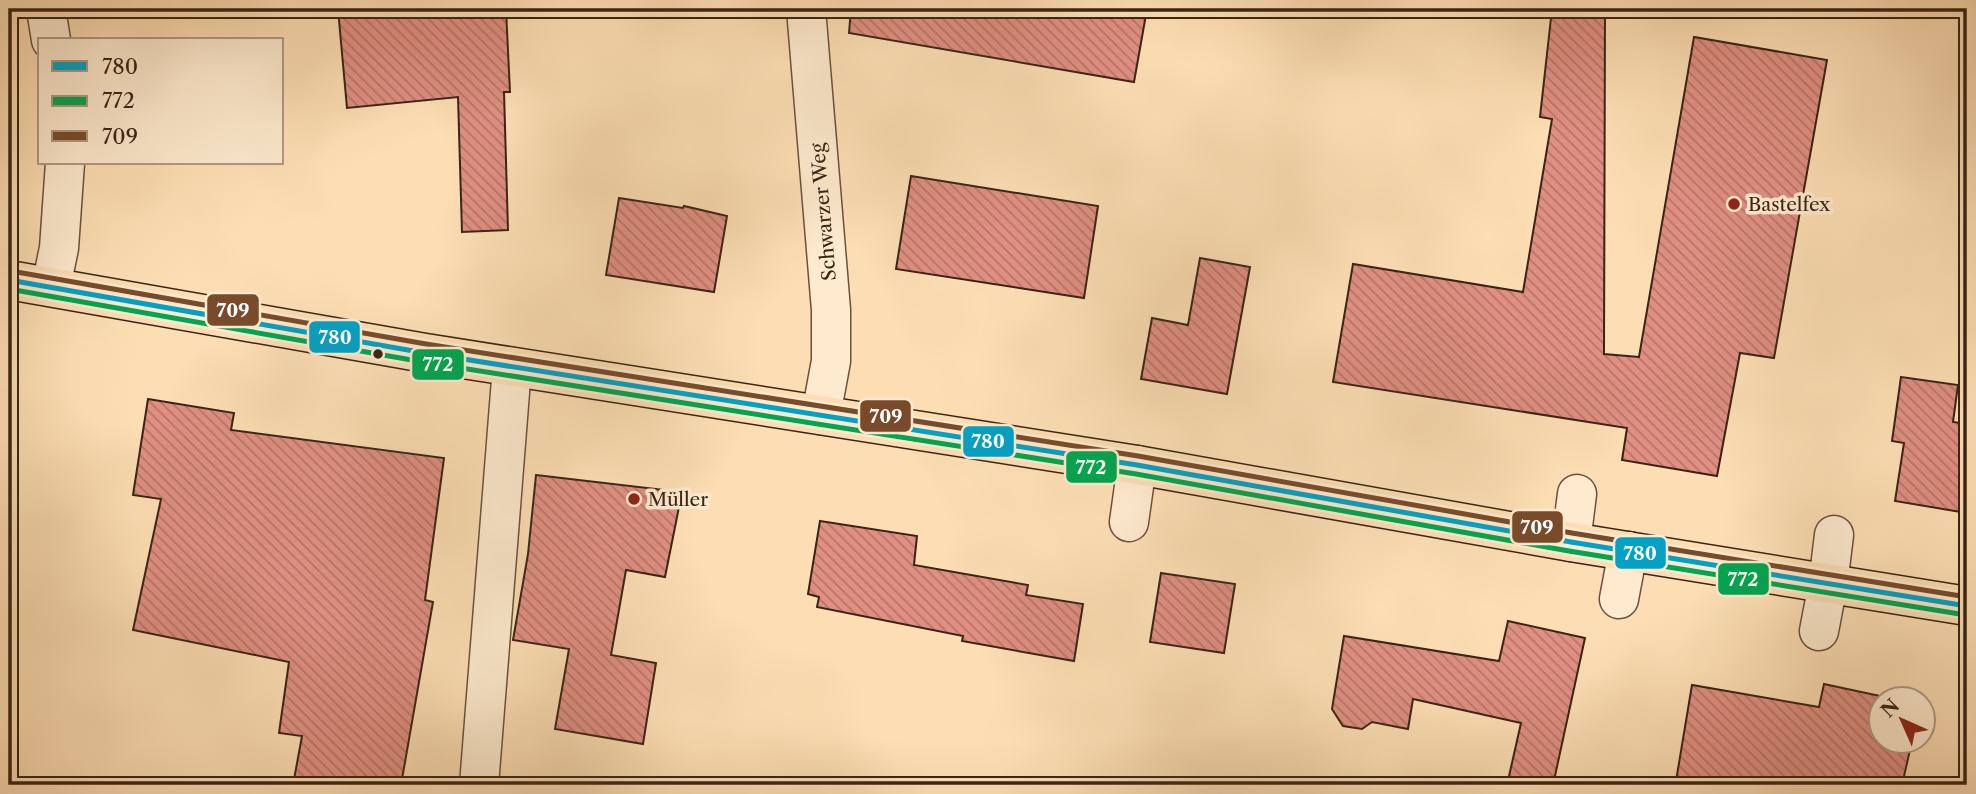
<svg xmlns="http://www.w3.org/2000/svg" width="1976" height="794" font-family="'Libre Caslon Text',serif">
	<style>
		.building { fill: url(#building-back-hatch); stroke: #392415; stroke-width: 2 }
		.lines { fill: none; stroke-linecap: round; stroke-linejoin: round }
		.minor-casing { stroke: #6a523d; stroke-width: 41 }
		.major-casing { stroke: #392415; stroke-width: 41 }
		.minor { stroke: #feeace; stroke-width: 38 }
		.major { stroke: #fddeb4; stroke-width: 38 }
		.bus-1-casing { stroke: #feeace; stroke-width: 10 }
		.bus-2-casing { stroke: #feeace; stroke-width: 10 }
		.bus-3-casing { stroke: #feeace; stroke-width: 10 }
		.bus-1 { stroke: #03a2c5; stroke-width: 5 }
		.bus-2 { stroke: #00a651; stroke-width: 5 }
		.bus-3 { stroke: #7a4b2a; stroke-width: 5 }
		.poi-dot { fill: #8f2418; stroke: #feeace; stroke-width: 2.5 }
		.bus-dot { fill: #392415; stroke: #feeace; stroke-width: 2.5 }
		.labels { text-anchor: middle; stroke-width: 7; stroke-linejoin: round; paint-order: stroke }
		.poi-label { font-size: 19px; fill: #392415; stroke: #feeace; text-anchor: start }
		.street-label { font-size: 19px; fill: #392415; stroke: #feeace }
		.line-badge { stroke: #feeace; stroke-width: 2.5 }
		.badge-label { font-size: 19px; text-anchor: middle; font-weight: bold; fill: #fff }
	</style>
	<defs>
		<pattern id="building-back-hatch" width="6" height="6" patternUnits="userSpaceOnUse" patternTransform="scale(1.75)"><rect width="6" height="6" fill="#e08f82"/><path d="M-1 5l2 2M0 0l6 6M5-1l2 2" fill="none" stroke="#b77569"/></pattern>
	</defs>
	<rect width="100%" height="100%" fill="#fddeb4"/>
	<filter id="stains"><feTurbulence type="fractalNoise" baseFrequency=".00286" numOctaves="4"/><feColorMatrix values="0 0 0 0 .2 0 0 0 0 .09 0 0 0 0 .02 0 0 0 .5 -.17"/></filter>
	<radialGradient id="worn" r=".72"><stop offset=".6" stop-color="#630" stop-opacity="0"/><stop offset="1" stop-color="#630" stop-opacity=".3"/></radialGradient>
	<path class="building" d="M 338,9 L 506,9 L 510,92 L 504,92 L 508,230 L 462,232 L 458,97 L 347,108 Z
		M 851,9 L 1147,9 L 1134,82 L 849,33 Z
		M 1552,9 L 1605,9 L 1604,354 L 1639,357 L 1694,37 L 1827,60 L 1774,358 L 1740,353 L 1717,476 L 1622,460 L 1627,428 L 1333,382 L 1353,264 L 1523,292 L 1552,119 L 1540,117 Z
		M 911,176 L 1098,206 L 1084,298 L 896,269 Z
		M 619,198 L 683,208 L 684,206 L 727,216 L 714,292 L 606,275 Z
		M 1200,258 L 1250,267 L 1227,394 L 1141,379 L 1152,318 L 1188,325 Z
		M 1901,377 L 1958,385 L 1953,422 L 1967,424 L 1967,513 L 1895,501 L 1904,443 L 1892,441 Z
		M 148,399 L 234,413 L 231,430 L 444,458 L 425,600 L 433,602 L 401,785 L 293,785 L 302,736 L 279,733 L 289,662 L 133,630 L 161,499 L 133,495 Z
		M 536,475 L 682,492 L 665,577 L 626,570 L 611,655 L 656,663 L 643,744 L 555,729 L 569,649 L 513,640 L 528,554 Z
		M 820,521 L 917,536 L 914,565 L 1028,585 L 1026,595 L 1083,604 L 1074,661 L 962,641 L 963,636 L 817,607 L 819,597 L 808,594 Z
		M 1161,573 L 1235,584 L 1224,653 L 1150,642 Z
		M 1508,621 L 1585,638 L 1553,785 L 1507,785 L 1521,723 L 1413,699 L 1408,729 L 1372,722 L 1362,729 L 1343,726 L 1332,709 L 1344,636 L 1499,661 Z
		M 1824,684 L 1894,699 L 1881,699 L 1881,741 L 1912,741 L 1902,785 L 1702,785 L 1676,781 L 1692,685 L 1819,707 Z"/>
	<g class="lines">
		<defs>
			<path id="minor" d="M 46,9 L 51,40
				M 806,9 L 831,310 L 831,361 L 821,415
				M 51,287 L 59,248 L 65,163
				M 1129,522 L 1137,465
				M 1571,542 L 1577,494
				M 1619,599 L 1628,551
				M 1819,631 L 1828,584 L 1834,535
				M 479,785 L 512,367"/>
			<path id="major" d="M 9,280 L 425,353 L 1137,465 L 1571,542 L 1967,606"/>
		</defs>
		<use href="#minor" class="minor-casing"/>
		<use href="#major" class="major-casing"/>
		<use href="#minor" class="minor"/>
		<use href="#major" class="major"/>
		<defs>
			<path id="bus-1" d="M 9,280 L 425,353 L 1137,465 L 1571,542 L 1967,606"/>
			<path id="bus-2" d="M 9,289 L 423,362 L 1136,474 L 1569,551 L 1966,615"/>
			<path id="bus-3" d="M 11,271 L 426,344 L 1138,456 L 1572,533 L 1967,597"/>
		</defs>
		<use href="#bus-1" class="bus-1-casing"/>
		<use href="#bus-2" class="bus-2-casing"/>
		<use href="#bus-3" class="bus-3-casing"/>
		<use href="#bus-1" class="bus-1"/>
		<use href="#bus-2" class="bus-2"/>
		<use href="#bus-3" class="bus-3"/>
	</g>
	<g class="poi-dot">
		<circle cx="1734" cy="204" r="7"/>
		<circle cx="634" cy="499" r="7"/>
	</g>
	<circle class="bus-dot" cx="378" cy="354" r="6"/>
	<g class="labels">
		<g class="poi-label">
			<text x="1748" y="211">Bastelfex</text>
			<text x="648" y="506">Müller</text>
		</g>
		<g class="street-label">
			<text transform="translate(823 212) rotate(-95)" y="7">Schwarzer Weg</text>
		</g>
	</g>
	<g class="line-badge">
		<rect x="206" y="293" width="54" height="34" rx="7" fill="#7a4b2a"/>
		<rect x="308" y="320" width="53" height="34" rx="7" fill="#03a2c5"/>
		<rect x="411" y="348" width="54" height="33" rx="7" fill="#00a651"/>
		<rect x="859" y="399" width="53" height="34" rx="7" fill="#7a4b2a"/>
		<rect x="962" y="425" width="53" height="33" rx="7" fill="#03a2c5"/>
		<rect x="1065" y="450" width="53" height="34" rx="7" fill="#00a651"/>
		<rect x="1511" y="510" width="53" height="34" rx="7" fill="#7a4b2a"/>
		<rect x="1614" y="536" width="53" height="34" rx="7" fill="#03a2c5"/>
		<rect x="1717" y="562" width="53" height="34" rx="7" fill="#00a651"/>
	</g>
	<g class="badge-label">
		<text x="233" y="317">709</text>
		<text x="335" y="344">780</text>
		<text x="438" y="371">772</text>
		<text x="886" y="423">709</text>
		<text x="988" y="448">780</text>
		<text x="1091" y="474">772</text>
		<text x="1537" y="534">709</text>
		<text x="1640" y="560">780</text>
		<text x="1743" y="586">772</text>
	</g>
	<rect width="1976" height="794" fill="none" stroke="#fddeb4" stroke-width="35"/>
	<rect x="10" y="10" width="1955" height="773" fill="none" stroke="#392415" stroke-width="3.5"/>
	<rect x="18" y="18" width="1941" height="759" fill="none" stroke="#392415" stroke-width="2"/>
	<rect x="38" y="38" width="245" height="126" fill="#feeace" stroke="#af9b84" stroke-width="2"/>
	<rect x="52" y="61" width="35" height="10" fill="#03a2c5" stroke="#af9b84" stroke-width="2"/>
	<text x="102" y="74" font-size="21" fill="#392415">780</text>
	<rect x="52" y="96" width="35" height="10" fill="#00a651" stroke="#af9b84" stroke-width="2"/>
	<text x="102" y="108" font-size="21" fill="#392415">772</text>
	<rect x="52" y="131" width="35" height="10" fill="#7a4b2a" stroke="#af9b84" stroke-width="2"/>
	<text x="102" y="144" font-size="21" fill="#392415">709</text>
	<g transform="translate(1902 720) rotate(315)"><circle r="33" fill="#feeace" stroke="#af9b84" stroke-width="2"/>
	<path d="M0-5L12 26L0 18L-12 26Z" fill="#8f2418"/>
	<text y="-10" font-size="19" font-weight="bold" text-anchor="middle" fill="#392415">N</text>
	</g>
	<rect width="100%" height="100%" filter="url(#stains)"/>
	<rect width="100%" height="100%" fill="url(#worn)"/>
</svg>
